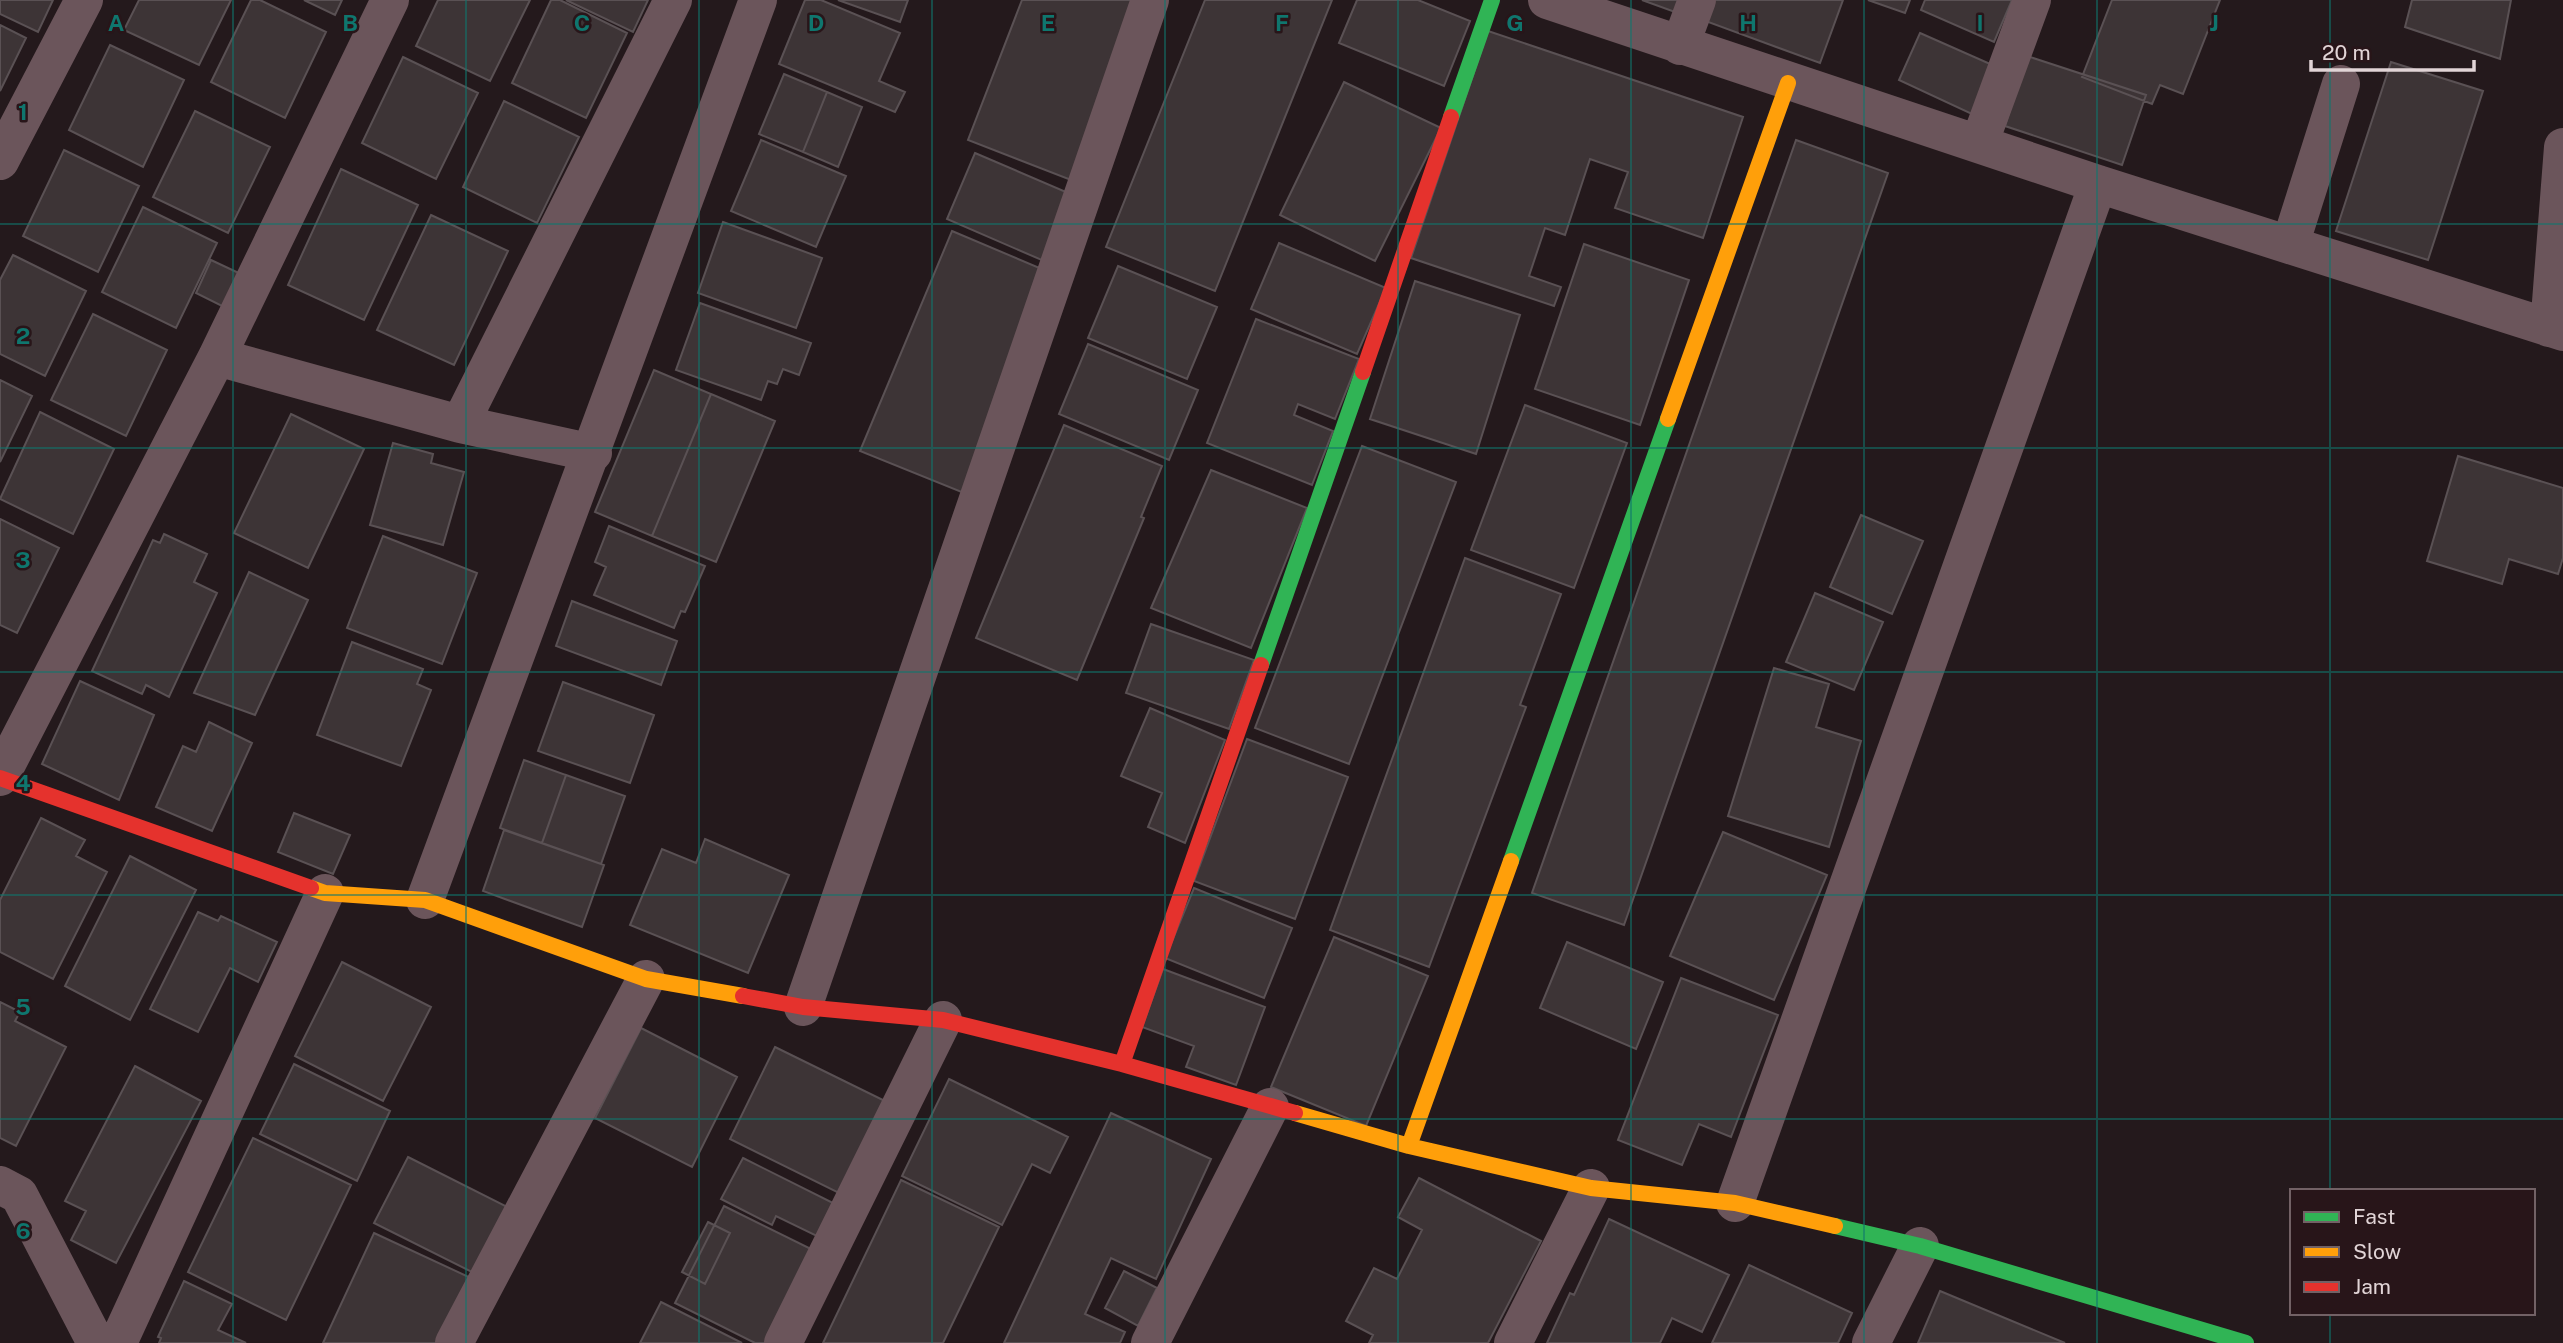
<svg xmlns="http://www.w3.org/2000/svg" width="2563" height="1343" font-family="'Public Sans',sans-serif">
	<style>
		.building { fill: #3d3436; stroke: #5a5154; stroke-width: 2 }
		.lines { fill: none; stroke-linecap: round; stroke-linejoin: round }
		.street { stroke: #6b555b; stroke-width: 38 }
		.fast { stroke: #30b455; stroke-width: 16 }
		.slow { stroke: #ff9f0a; stroke-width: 16 }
		.jam { stroke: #e5322d; stroke-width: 16 }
		.grid { fill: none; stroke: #0f766e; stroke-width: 2; stroke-opacity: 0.55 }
		.grid-label { font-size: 23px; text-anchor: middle; font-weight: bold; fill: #0f766e; stroke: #281519; stroke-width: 5; stroke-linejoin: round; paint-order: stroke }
	</style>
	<rect width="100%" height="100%" fill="#24191c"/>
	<path class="building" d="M 0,0 L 53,0 L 38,32 L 0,14 Z
		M 139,0 L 231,0 L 199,65 L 124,30 Z
		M 251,0 L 260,0 L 326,32 L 285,118 L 211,82 Z
		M 304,0 L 342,0 L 335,15 Z
		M 438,0 L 530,0 L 490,81 L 416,46 Z
		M 551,0 L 560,0 L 627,33 L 586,118 L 512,83 Z
		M 566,0 L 648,0 L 633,32 Z
		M 805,0 L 821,0 L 900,33 L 879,81 L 905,92 L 895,112 L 779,64 Z
		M 838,0 L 908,0 L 900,22 Z
		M 1022,0 L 1141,0 L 1071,180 L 968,140 Z
		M 1205,0 L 1332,0 L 1215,291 L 1106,247 Z
		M 1357,0 L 1418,0 L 1470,21 L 1444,86 L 1339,43 Z
		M 1642,0 L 1692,0 L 1686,16 Z
		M 1707,0 L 1843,0 L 1820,63 L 1700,19 Z
		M 1868,0 L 1910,0 L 1905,13 Z
		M 1925,0 L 2012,0 L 1994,42 L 1921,10 Z
		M 2112,0 L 2220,0 L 2183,94 L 2160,85 L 2152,104 L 2082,77 Z
		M 2412,0 L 2511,0 L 2500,59 L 2405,27 Z
		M 0,25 L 26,38 L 0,91 Z
		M 1488,31 L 1743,117 L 1703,238 L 1615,208 L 1628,172 L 1590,159 L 1565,235 L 1545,228 L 1529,276 L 1561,287 L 1554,306 L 1411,258 Z
		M 1920,33 L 1997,67 L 1974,115 L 1899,80 Z
		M 110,45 L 184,80 L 143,167 L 69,130 Z
		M 2027,56 L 2146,95 L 2122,165 L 2005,126 Z
		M 403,57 L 478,93 L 436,179 L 362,143 Z
		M 2391,62 L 2483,91 L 2428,260 L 2336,231 Z
		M 784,74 L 827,92 L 803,152 L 759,134 Z
		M 1344,82 L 1441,128 L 1375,261 L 1280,215 Z
		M 827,92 L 862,107 L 838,167 L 803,152 Z
		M 504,101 L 579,137 L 537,223 L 463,187 Z
		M 195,111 L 270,147 L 228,233 L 153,197 Z
		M 761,140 L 846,176 L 816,247 L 731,211 Z
		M 1796,140 L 1888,173 L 1624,925 L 1532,893 Z
		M 64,150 L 139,186 L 98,272 L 23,236 Z
		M 975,153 L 1073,195 L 1044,261 L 947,219 Z
		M 341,169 L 418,205 L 364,320 L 288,285 Z
		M 143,207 L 217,243 L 176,328 L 102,292 Z
		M 431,215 L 508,251 L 454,365 L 377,330 Z
		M 723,222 L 822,258 L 796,328 L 698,293 Z
		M 952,231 L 1049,272 L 964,493 L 860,451 Z
		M 1279,243 L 1386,288 L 1357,354 L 1251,309 Z
		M 1584,244 L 1689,280 L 1640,425 L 1535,389 Z
		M 13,255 L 86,291 L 45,376 L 0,354 L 0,280 Z
		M 211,260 L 243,275 L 226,308 L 196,293 Z
		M 1118,266 L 1217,307 L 1187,379 L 1088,338 Z
		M 1415,281 L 1520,315 L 1476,454 L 1370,419 Z
		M 700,303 L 811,343 L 799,375 L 783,369 L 777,384 L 768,381 L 761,400 L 676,370 Z
		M 93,314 L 167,350 L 126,436 L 51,400 Z
		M 1256,319 L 1359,359 L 1335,419 L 1298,404 L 1294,415 L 1333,431 L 1312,485 L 1207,443 Z
		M 1088,344 L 1198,390 L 1169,460 L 1059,414 Z
		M 654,370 L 711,394 L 652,536 L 595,512 Z
		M 0,380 L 32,396 L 0,462 Z
		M 711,394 L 775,421 L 716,562 L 652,536 Z
		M 1525,405 L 1627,443 L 1574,588 L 1471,550 Z
		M 40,412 L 114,449 L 73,534 L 0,499 Z
		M 291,414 L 364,449 L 308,568 L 234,533 Z
		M 1064,425 L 1162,466 L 1141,517 L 1144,518 L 1077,680 L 976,638 Z
		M 393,443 L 433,454 L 431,463 L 464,472 L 443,545 L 370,525 Z
		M 1362,446 L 1456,482 L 1349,764 L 1255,728 Z
		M 2458,456 L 2563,488 L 2563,558 L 2558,574 L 2509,559 L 2502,584 L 2427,561 Z
		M 1211,470 L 1307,508 L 1251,648 L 1151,608 Z
		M 1861,515 L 1923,541 L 1892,614 L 1830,587 Z
		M 0,519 L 59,548 L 17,633 L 0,625 Z
		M 609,526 L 705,566 L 685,612 L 681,611 L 674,628 L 594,595 L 606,567 L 595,562 Z
		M 164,534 L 207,554 L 194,582 L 217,593 L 169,697 L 146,685 L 142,694 L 92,671 L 153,540 L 160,543 Z
		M 383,536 L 477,573 L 442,664 L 347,628 Z
		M 1465,558 L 1561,594 L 1520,705 L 1526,707 L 1429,967 L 1330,930 Z
		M 249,572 L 308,600 L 255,715 L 194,693 Z
		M 1815,593 L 1883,622 L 1854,690 L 1786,662 Z
		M 572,601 L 677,641 L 661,685 L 556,646 Z
		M 1151,624 L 1254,660 L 1229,729 L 1126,693 Z
		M 352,642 L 423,669 L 417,684 L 431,690 L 401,766 L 317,735 Z
		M 1774,668 L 1829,684 L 1816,727 L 1861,741 L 1829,847 L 1728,816 Z
		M 80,681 L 154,715 L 119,800 L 42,764 Z
		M 563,682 L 654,715 L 630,783 L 538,751 Z
		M 1150,708 L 1225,740 L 1185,843 L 1148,827 L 1162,793 L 1121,776 Z
		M 209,722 L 252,743 L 212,831 L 156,807 L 183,746 L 196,752 Z
		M 1247,739 L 1348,777 L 1295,919 L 1194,881 Z
		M 524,760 L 566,775 L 542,843 L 500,828 Z
		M 566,775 L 625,796 L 601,864 L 542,843 Z
		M 294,813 L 350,835 L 333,874 L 278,852 Z
		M 41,818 L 85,840 L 76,856 L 107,872 L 53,979 L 0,952 L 0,900 Z
		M 504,830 L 604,865 L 582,927 L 483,891 Z
		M 1723,832 L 1827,875 L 1774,1000 L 1670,956 Z
		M 705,839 L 789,875 L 748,973 L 630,925 L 662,849 L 696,863 Z
		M 130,856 L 196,890 L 130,1020 L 65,986 Z
		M 1194,888 L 1292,928 L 1264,998 L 1165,958 Z
		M 198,912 L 218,921 L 221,916 L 277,942 L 258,982 L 230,968 L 198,1032 L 150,1009 Z
		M 1334,937 L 1428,976 L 1366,1126 L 1271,1087 Z
		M 1567,942 L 1663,982 L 1636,1049 L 1540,1008 Z
		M 342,962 L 431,1007 L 383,1101 L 295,1056 Z
		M 1163,969 L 1265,1007 L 1236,1085 L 1186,1067 L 1194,1046 L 1142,1027 Z
		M 1681,978 L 1778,1015 L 1731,1137 L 1699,1124 L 1682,1165 L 1618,1140 Z
		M 0,1002 L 20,1012 L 15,1021 L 66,1047 L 16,1146 L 0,1138 Z
		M 641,1028 L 737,1077 L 692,1167 L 595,1118 Z
		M 775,1047 L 889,1103 L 843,1195 L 730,1139 Z
		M 294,1064 L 390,1111 L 357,1181 L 260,1134 Z
		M 135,1066 L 201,1101 L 116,1263 L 71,1240 L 86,1211 L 65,1201 Z
		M 949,1079 L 1068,1137 L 1050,1173 L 1032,1164 L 1002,1225 L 902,1176 Z
		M 1111,1113 L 1211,1159 L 1156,1279 L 1111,1258 L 1085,1314 L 1125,1332 L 1120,1343 L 1004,1343 Z
		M 253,1138 L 351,1185 L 286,1320 L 188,1272 Z
		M 408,1157 L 513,1210 L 480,1276 L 374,1223 Z
		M 743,1158 L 841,1207 L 825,1240 L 776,1216 L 772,1225 L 721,1199 Z
		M 1419,1178 L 1541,1241 L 1488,1343 L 1369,1343 L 1373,1335 L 1346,1321 L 1374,1268 L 1397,1279 L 1422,1230 L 1398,1217 Z
		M 901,1180 L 999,1227 L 943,1343 L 823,1343 Z
		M 724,1206 L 815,1251 L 770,1343 L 755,1343 L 675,1303 Z
		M 1609,1219 L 1729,1275 L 1702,1332 L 1672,1318 L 1660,1343 L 1547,1343 L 1570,1293 L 1574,1295 Z
		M 708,1222 L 730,1233 L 705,1284 L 682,1272 Z
		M 374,1233 L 473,1279 L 443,1343 L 323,1343 Z
		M 1749,1265 L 1852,1313 L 1838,1343 L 1712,1343 Z
		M 1124,1271 L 1157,1288 L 1138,1326 L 1105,1308 Z
		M 184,1281 L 232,1304 L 218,1330 L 246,1343 L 159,1343 L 161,1338 L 158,1337 Z
		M 1940,1291 L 2065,1343 L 1918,1343 Z
		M 661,1302 L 742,1343 L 640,1343 Z"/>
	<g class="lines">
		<path class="street" d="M 1547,0 L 2098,184 L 2563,332
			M 1680,46 L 1697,0
			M 1979,144 L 2032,0
			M 0,161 L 84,0
			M 2290,245 L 2341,84
			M 2549,328 L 2563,147
			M 217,357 L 460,424 L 593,453
			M 460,424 L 673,0
			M 0,777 L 217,357 L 390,0
			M 425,900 L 758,0
			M 803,1007 L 1150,0
			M 0,1185 L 19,1195 L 96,1343
			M 1735,1203 L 2098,184
			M 118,1343 L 325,893
			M 454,1343 L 646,979
			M 783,1343 L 943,1020
			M 1150,1343 L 1270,1107
			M 1513,1343 L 1591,1188
			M 1871,1343 L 1920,1246"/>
		<path class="fast" d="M 1451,117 L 1492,0
			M 1261,665 L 1363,372
			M 1511,861 L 1668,419
			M 1835,1226 L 1920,1246 L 2246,1343"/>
		<path class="slow" d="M 1668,419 L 1788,83
			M 311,888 L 325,893 L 425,900 L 646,979 L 743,996
			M 1295,1113 L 1409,1146 L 1591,1188 L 1735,1203 L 1835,1226
			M 1409,1146 L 1511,861"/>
		<path class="jam" d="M 1363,372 L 1451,117
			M 0,778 L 311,888
			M 743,996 L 803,1007 L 943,1020 L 1122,1064 L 1295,1113
			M 1122,1064 L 1261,665"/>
	</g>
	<path class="grid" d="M 233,0 L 233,1343M 466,0 L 466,1343M 699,0 L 699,1343M 932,0 L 932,1343M 1165,0 L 1165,1343M 1398,0 L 1398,1343M 1631,0 L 1631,1343M 1864,0 L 1864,1343M 2097,0 L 2097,1343M 2330,0 L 2330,1191M 0,224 L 2563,224M 0,448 L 2563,448M 0,672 L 2563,672M 0,895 L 2563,895M 0,1119 L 2563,1119M 2330,1313 L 2330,1343"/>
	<g class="grid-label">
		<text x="116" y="31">A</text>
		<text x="350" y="31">B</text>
		<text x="582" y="31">C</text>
		<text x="816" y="31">D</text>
		<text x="1048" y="31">E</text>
		<text x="1282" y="31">F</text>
		<text x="1515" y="31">G</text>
		<text x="1748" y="31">H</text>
		<text x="1980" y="31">I</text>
		<text x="2214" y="31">J</text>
		<text x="23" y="120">1</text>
		<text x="23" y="344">2</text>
		<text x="23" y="568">3</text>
		<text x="23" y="791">4</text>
		<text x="23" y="1015">5</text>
		<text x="23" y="1239">6</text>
	</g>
	<rect x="2290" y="1189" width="245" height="126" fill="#281519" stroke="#726165" stroke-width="2"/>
	<rect x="2304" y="1212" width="35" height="10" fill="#30b455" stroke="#726165" stroke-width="2"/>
	<text x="2353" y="1224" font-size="21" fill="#e1d4d6">Fast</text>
	<rect x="2304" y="1247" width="35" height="10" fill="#ff9f0a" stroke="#726165" stroke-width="2"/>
	<text x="2353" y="1259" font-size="21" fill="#e1d4d6">Slow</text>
	<rect x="2304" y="1282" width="35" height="10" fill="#e5322d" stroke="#726165" stroke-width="2"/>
	<text x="2353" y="1294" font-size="21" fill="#e1d4d6">Jam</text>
	<path d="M2311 60v10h163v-10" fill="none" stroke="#e1d4d6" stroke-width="3.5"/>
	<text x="2322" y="60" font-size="21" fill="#e1d4d6" stroke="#281519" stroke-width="5" paint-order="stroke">20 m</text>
</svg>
